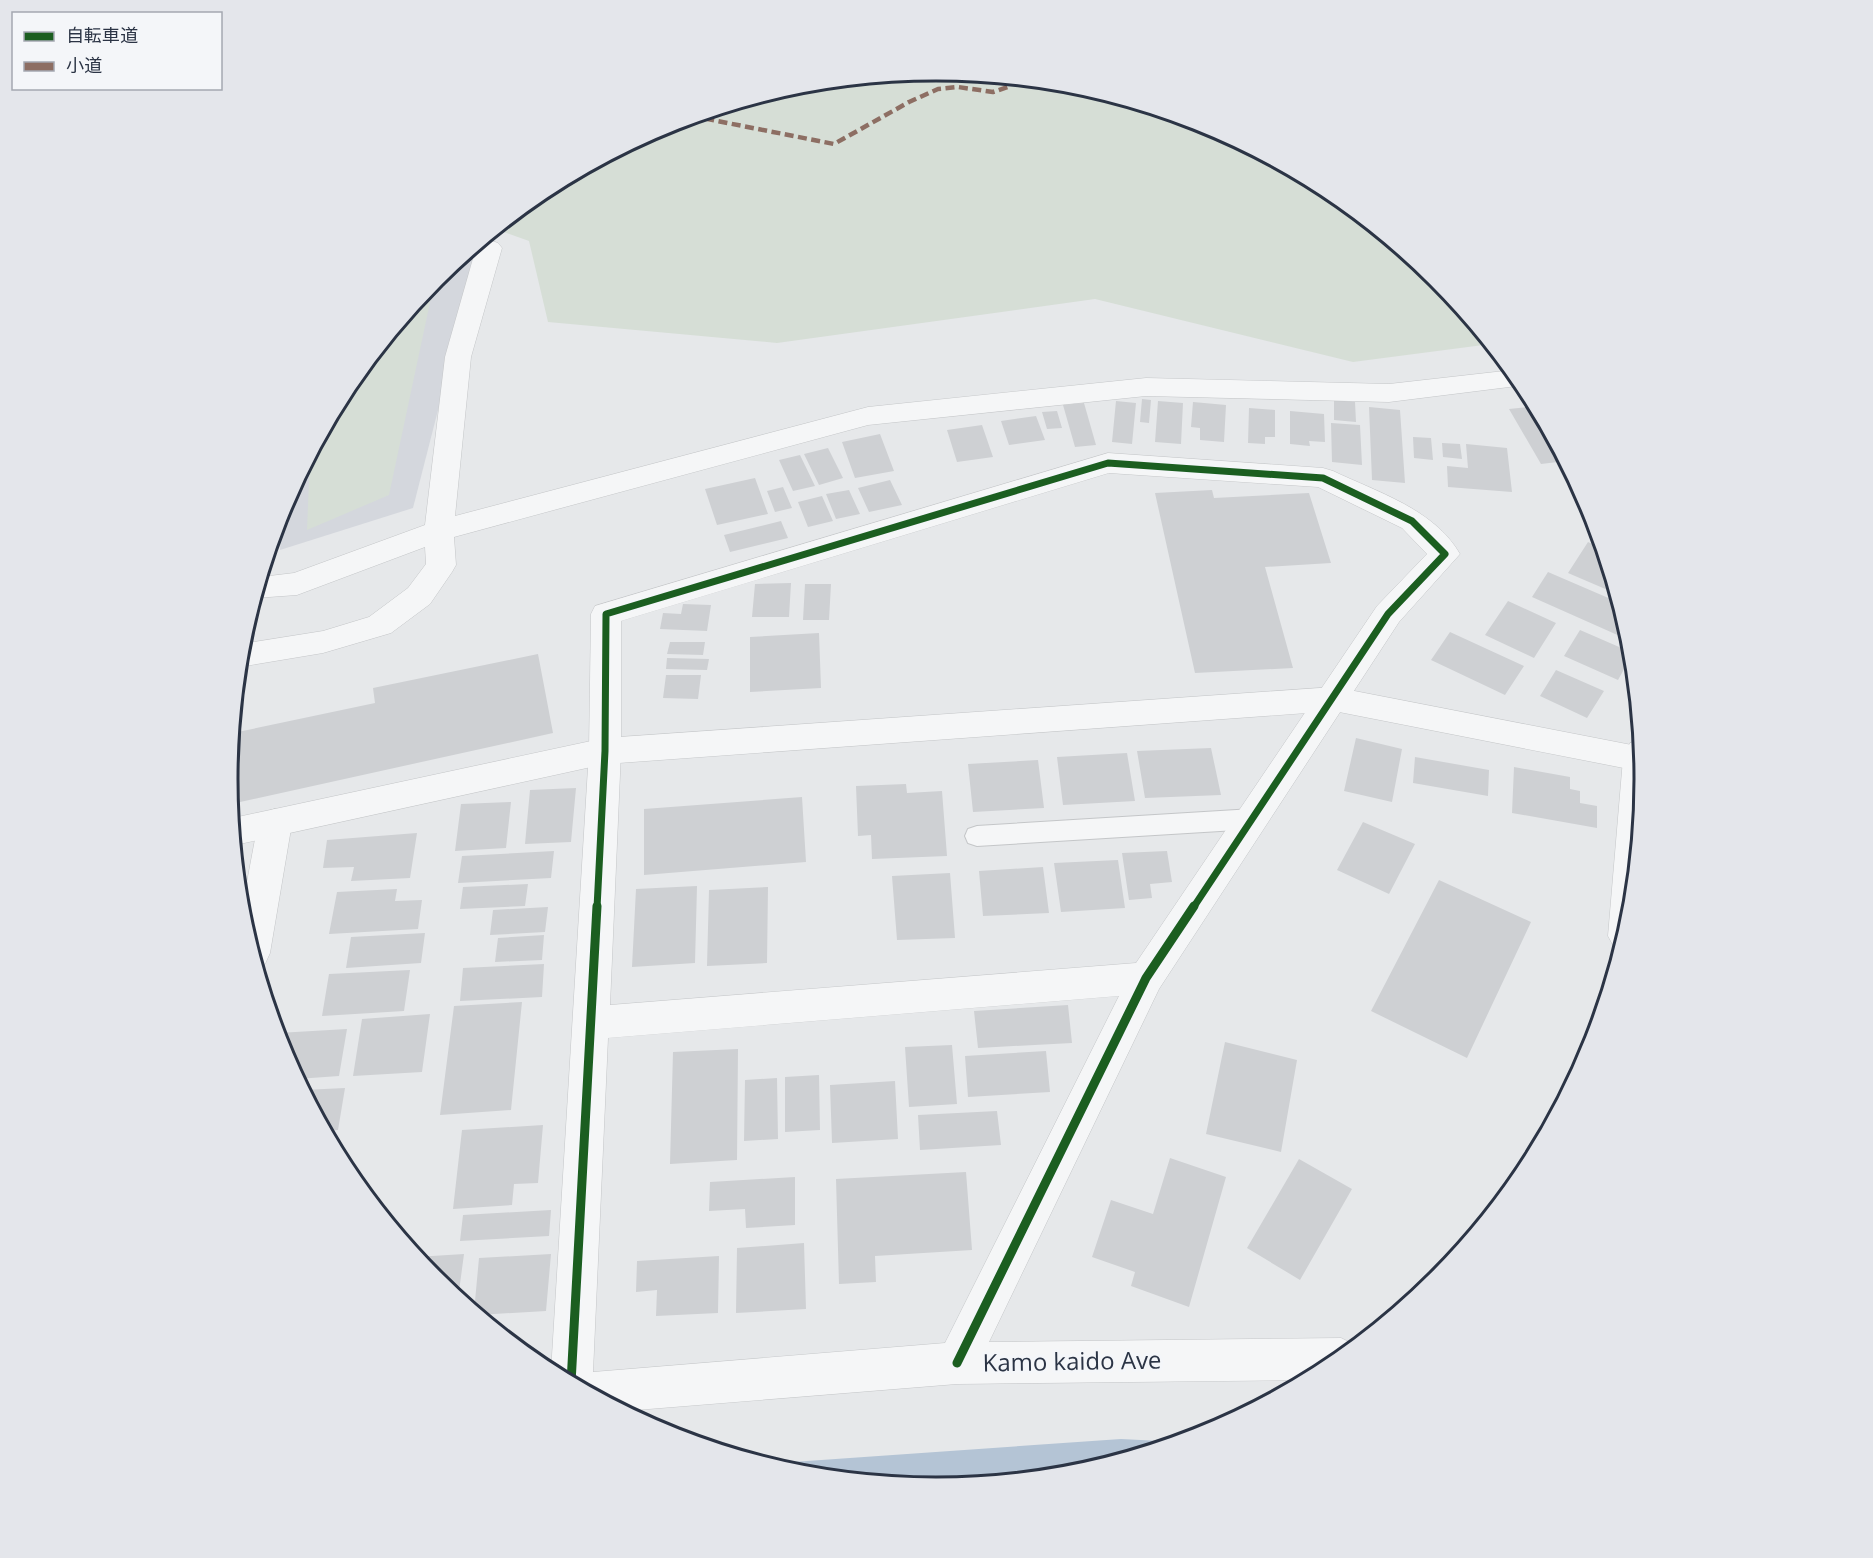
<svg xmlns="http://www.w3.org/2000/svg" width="1873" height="1558" font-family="'Open Sans','Noto Sans JP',sans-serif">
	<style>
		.built { fill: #d4d7dd }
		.green { fill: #d6ded6 }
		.water { fill: #b4c4d5 }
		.building { fill: #ced0d3 }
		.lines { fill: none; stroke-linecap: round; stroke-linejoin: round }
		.service-casing { stroke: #c4c6c8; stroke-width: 2 }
		.minor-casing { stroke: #c4c6c8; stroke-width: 1 }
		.tertiary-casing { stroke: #c4c6c8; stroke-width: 1 }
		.service { fill: #f5f6f7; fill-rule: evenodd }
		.minor { fill: #f5f6f7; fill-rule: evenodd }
		.tertiary { fill: #f5f6f7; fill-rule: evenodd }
		.quiet { stroke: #8d6e63; stroke-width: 4.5; stroke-dasharray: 9 4.5; stroke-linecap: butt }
		.cycleway-far1-casing { stroke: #f4f6f9; stroke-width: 10 }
		.cycleway-casing { stroke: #f4f6f9; stroke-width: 13 }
		.cycleway-far1 { stroke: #1b5e20; stroke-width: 7 }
		.cycleway { stroke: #1b5e20; stroke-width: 9 }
		.labels { text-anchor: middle; stroke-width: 6; stroke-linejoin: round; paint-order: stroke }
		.near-street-label { font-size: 24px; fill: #2b3445; stroke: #f4f6f9 }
		.rim { fill: none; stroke: #2b3445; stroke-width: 3 }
	</style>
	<rect width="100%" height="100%" fill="#e6e8ea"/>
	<path class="built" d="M 481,242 L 413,508 L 280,550 L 283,507 L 348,385 L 436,278 Z"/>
	<path class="green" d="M 937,71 L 1075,84 L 1208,125 L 1330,190 L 1438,278 L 1491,344 L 1353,362 L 1095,299 L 777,343 L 548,322 L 529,241 L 495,229 L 543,190 L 666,124 L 799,84 Z
		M 435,279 L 389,495 L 307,530 L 310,456 L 348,385 Z"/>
	<path class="water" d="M 1121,1439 L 1180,1442 L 1074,1474 L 936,1487 L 798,1474 L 764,1464 Z"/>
	<path class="building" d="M 1142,399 L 1151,400 L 1149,423 L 1140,422 Z
		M 1334,400 L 1355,402 L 1356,422 L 1334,420 Z
		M 1116,401 L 1136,403 L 1132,444 L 1112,442 Z
		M 1158,401 L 1183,403 L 1181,444 L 1155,442 Z
		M 1193,402 L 1226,405 L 1224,442 L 1200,440 L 1200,428 L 1191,427 Z
		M 1084,403 L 1096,445 L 1075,447 L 1063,405 Z
		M 1537,406 L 1566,461 L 1541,464 L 1509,409 Z
		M 1369,407 L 1400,410 L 1405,483 L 1372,480 Z
		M 1249,408 L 1275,410 L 1275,437 L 1265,437 L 1265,444 L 1248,443 Z
		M 1057,411 L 1062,428 L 1047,429 L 1042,412 Z
		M 1290,411 L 1324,414 L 1325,442 L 1309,441 L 1310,446 L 1290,444 Z
		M 1036,416 L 1045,440 L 1009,445 L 1001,421 Z
		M 1331,423 L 1360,425 L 1362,465 L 1332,462 Z
		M 982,425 L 993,457 L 957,462 L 947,430 Z
		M 880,434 L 894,471 L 855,478 L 842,442 Z
		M 1413,437 L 1431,438 L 1433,460 L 1414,458 Z
		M 1442,443 L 1460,444 L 1462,459 L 1443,457 Z
		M 1466,444 L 1507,448 L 1512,492 L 1448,487 L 1447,466 L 1468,468 Z
		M 828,448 L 843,478 L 819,485 L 804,454 Z
		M 800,455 L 815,486 L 793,491 L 779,460 Z
		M 755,478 L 768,514 L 717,525 L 705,489 Z
		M 890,480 L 902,505 L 869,512 L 858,488 Z
		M 783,487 L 792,508 L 775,512 L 767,491 Z
		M 849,490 L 860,514 L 836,519 L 826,494 Z
		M 1212,490 L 1214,498 L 1309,493 L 1331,563 L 1265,567 L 1293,668 L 1195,673 L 1155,493 Z
		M 822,496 L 833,521 L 808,527 L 798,502 Z
		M 781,521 L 788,538 L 730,552 L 724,535 Z
		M 1588,542 L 1603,549 L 1617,594 L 1568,573 Z
		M 1548,572 L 1620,603 L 1631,641 L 1532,597 Z
		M 791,583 L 789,617 L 752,617 L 755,584 Z
		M 805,584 L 831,584 L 829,620 L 803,620 Z
		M 1508,601 L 1556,623 L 1534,658 L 1485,635 Z
		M 683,604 L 711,605 L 707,631 L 660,629 L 663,613 L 681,614 Z
		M 1580,630 L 1633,653 L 1618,680 L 1564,656 Z
		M 1450,632 L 1524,666 L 1505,695 L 1431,660 Z
		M 819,633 L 821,688 L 750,692 L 750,637 Z
		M 670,642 L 705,642 L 703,655 L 667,654 Z
		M 538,654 L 553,733 L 231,804 L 228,779 L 233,733 L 375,703 L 373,688 Z
		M 667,658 L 709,659 L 707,670 L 666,669 Z
		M 1556,670 L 1604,691 L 1587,718 L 1540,696 Z
		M 666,675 L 701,675 L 698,699 L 663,698 Z
		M 1356,738 L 1402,749 L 1392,802 L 1344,791 Z
		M 1211,748 L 1221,795 L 1145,798 L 1137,751 Z
		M 1127,753 L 1135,801 L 1063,805 L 1057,757 Z
		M 1415,757 L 1489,770 L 1488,796 L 1413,783 Z
		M 1038,760 L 1044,808 L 973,812 L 968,764 Z
		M 1514,767 L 1570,777 L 1570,789 L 1580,791 L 1580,803 L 1597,806 L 1597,828 L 1512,813 Z
		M 906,784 L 907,793 L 942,791 L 947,856 L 872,859 L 871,835 L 858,836 L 856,786 Z
		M 576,788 L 571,842 L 525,844 L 530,790 Z
		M 802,797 L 806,862 L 644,875 L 644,809 Z
		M 511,802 L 506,848 L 455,851 L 461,804 Z
		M 1363,822 L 1415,844 L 1389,894 L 1337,870 Z
		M 417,833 L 410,878 L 351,881 L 354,867 L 323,868 L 327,840 Z
		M 554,851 L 551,878 L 458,883 L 462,856 Z
		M 1167,851 L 1172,882 L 1150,884 L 1152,898 L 1129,900 L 1122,853 Z
		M 1118,860 L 1125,908 L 1061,912 L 1054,863 Z
		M 1043,867 L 1049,913 L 983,916 L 979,871 Z
		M 950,873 L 955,938 L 897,940 L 892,876 Z
		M 1439,880 L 1531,922 L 1467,1058 L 1371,1011 Z
		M 528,884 L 525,906 L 460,909 L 463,887 Z
		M 697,886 L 695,963 L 632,967 L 636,889 Z
		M 768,887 L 767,963 L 707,966 L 709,890 Z
		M 397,889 L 395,901 L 422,900 L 418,929 L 329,934 L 337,892 Z
		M 548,907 L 545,932 L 490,935 L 493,910 Z
		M 425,933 L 421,963 L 346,968 L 351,937 Z
		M 544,935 L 542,960 L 495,962 L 498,938 Z
		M 544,964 L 542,997 L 460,1001 L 463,968 Z
		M 410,970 L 404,1011 L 322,1016 L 329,974 Z
		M 522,1002 L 511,1110 L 440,1115 L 454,1006 Z
		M 1068,1005 L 1072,1043 L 978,1048 L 974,1011 Z
		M 430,1014 L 422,1072 L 353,1076 L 362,1019 Z
		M 347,1029 L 339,1076 L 297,1079 L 282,1050 L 278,1033 Z
		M 1225,1042 L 1297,1060 L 1281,1152 L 1206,1134 Z
		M 952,1045 L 957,1104 L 909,1107 L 905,1047 Z
		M 738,1049 L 737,1160 L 670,1164 L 673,1052 Z
		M 1046,1051 L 1050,1092 L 968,1097 L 965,1056 Z
		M 819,1075 L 820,1130 L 785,1132 L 785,1077 Z
		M 777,1078 L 778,1139 L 744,1141 L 745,1080 Z
		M 895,1081 L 898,1139 L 832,1143 L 830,1085 Z
		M 345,1088 L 338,1130 L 325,1131 L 303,1090 Z
		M 997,1111 L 1001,1145 L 920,1150 L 918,1115 Z
		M 543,1125 L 538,1183 L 514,1184 L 512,1205 L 453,1209 L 462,1130 Z
		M 1170,1158 L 1226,1177 L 1189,1307 L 1131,1286 L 1135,1272 L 1092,1257 L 1111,1200 L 1153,1214 Z
		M 1299,1159 L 1352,1189 L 1300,1280 L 1247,1248 Z
		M 966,1172 L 972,1250 L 875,1256 L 876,1282 L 839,1284 L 836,1179 Z
		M 795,1177 L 795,1225 L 746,1228 L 745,1209 L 709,1211 L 710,1182 Z
		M 551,1210 L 549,1236 L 460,1241 L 463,1215 Z
		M 804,1243 L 806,1309 L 736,1313 L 737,1248 Z
		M 464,1254 L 458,1299 L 435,1280 L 416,1257 Z
		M 551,1254 L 546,1311 L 478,1315 L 474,1312 L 479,1258 Z
		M 719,1256 L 718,1313 L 656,1316 L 657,1290 L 636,1292 L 637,1261 Z"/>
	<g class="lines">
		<defs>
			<path id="service" d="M 1253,809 L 1262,812 L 1265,819 L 1262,826 L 1253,829 L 977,846 L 968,843 L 965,836 L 968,829 L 977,826 Z"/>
			<path id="minor" d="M 489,240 L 498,243 L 502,248 L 471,357 L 455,516 L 868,407 L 1146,378 L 1389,384 L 1513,370 L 1525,385 L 1389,402 L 1146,396 L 868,425 L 454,537 L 456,565 L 452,572 L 430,604 L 391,633 L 323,653 L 239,667 L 241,644 L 323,631 L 369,617 L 408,588 L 426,564 L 425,547 L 297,595 L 255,598 L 261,577 L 294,573 L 425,525 L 445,357 L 476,248 L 480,243 Z
				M 1108,453 L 1323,468 L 1333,471 C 1377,492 1434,509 1460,554 L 1399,622 L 1159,989 L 989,1342 L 1341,1338 L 1357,1346 L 1330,1368 L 1308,1380 L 957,1384 L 624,1411 L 551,1372 L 589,751 L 591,614 L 595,606 ZM 1109,473 L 1318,487 L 1402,528 L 1427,554 L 1377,606 L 1136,963 L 610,1005 L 621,751 L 621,621 ZM 1119,996 L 945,1343 L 593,1372 L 608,1038 Z
				M 1641,740 L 1645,779 L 1631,918 L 1622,949 L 1614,947 L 1608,936 L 1623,759 L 1630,743 Z
				M 275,809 L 287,813 L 292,823 L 270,953 L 265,964 L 257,967 L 241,914 L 258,823 L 263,813 Z"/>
			<path id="tertiary" d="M 1334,687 L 1642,747 L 1644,772 L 1334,711 L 605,764 L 235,845 L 233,818 L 605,738 Z"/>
		</defs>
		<use href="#service" class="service-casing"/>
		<use href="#minor" class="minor-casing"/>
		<use href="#tertiary" class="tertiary-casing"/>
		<use href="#service" class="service"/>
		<use href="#minor" class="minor"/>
		<use href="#tertiary" class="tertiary"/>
		<path class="quiet" d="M 692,116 L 834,144 L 909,102 L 938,89 L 958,87 L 993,92 L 1008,87 L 1003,77"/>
		<defs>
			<path id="cycleway-far1" d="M 597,908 L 605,751 L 606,614 L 1108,463 L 1323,478 L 1412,521 L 1445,554 L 1388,614 L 1193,908"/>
			<path id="cycleway" d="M 957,1363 L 1146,978 L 1194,906
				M 571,1383 L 597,906"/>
		</defs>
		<use href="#cycleway-far1" class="cycleway-far1-casing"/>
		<use href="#cycleway" class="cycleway-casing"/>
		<use href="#cycleway-far1" class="cycleway-far1"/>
		<use href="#cycleway" class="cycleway"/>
	</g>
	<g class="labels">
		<g class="near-street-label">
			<text transform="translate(1072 1362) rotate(-1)" y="8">Kamo kaido Ave</text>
		</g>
	</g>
	<path d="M0 0H1873V1558H0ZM238 779a698 698 0 1 1 1396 0a698 698 0 1 1-1396 0Z" fill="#e4e6eb" fill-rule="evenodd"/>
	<path class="rim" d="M238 779a698 698 0 1 1 1396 0a698 698 0 1 1-1396 0Z"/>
	<rect x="12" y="12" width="210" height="78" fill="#f4f6f9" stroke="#a4a8b1" stroke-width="1.5"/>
	<rect x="24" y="32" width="30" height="9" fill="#1b5e20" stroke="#a4a8b1" stroke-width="1.5"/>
	<text x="66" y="42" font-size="18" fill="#2b3445">自転車道</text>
	<rect x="24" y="62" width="30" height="9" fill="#8d6e63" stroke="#a4a8b1" stroke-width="1.5"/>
	<text x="66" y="72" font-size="18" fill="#2b3445">小道</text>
</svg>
